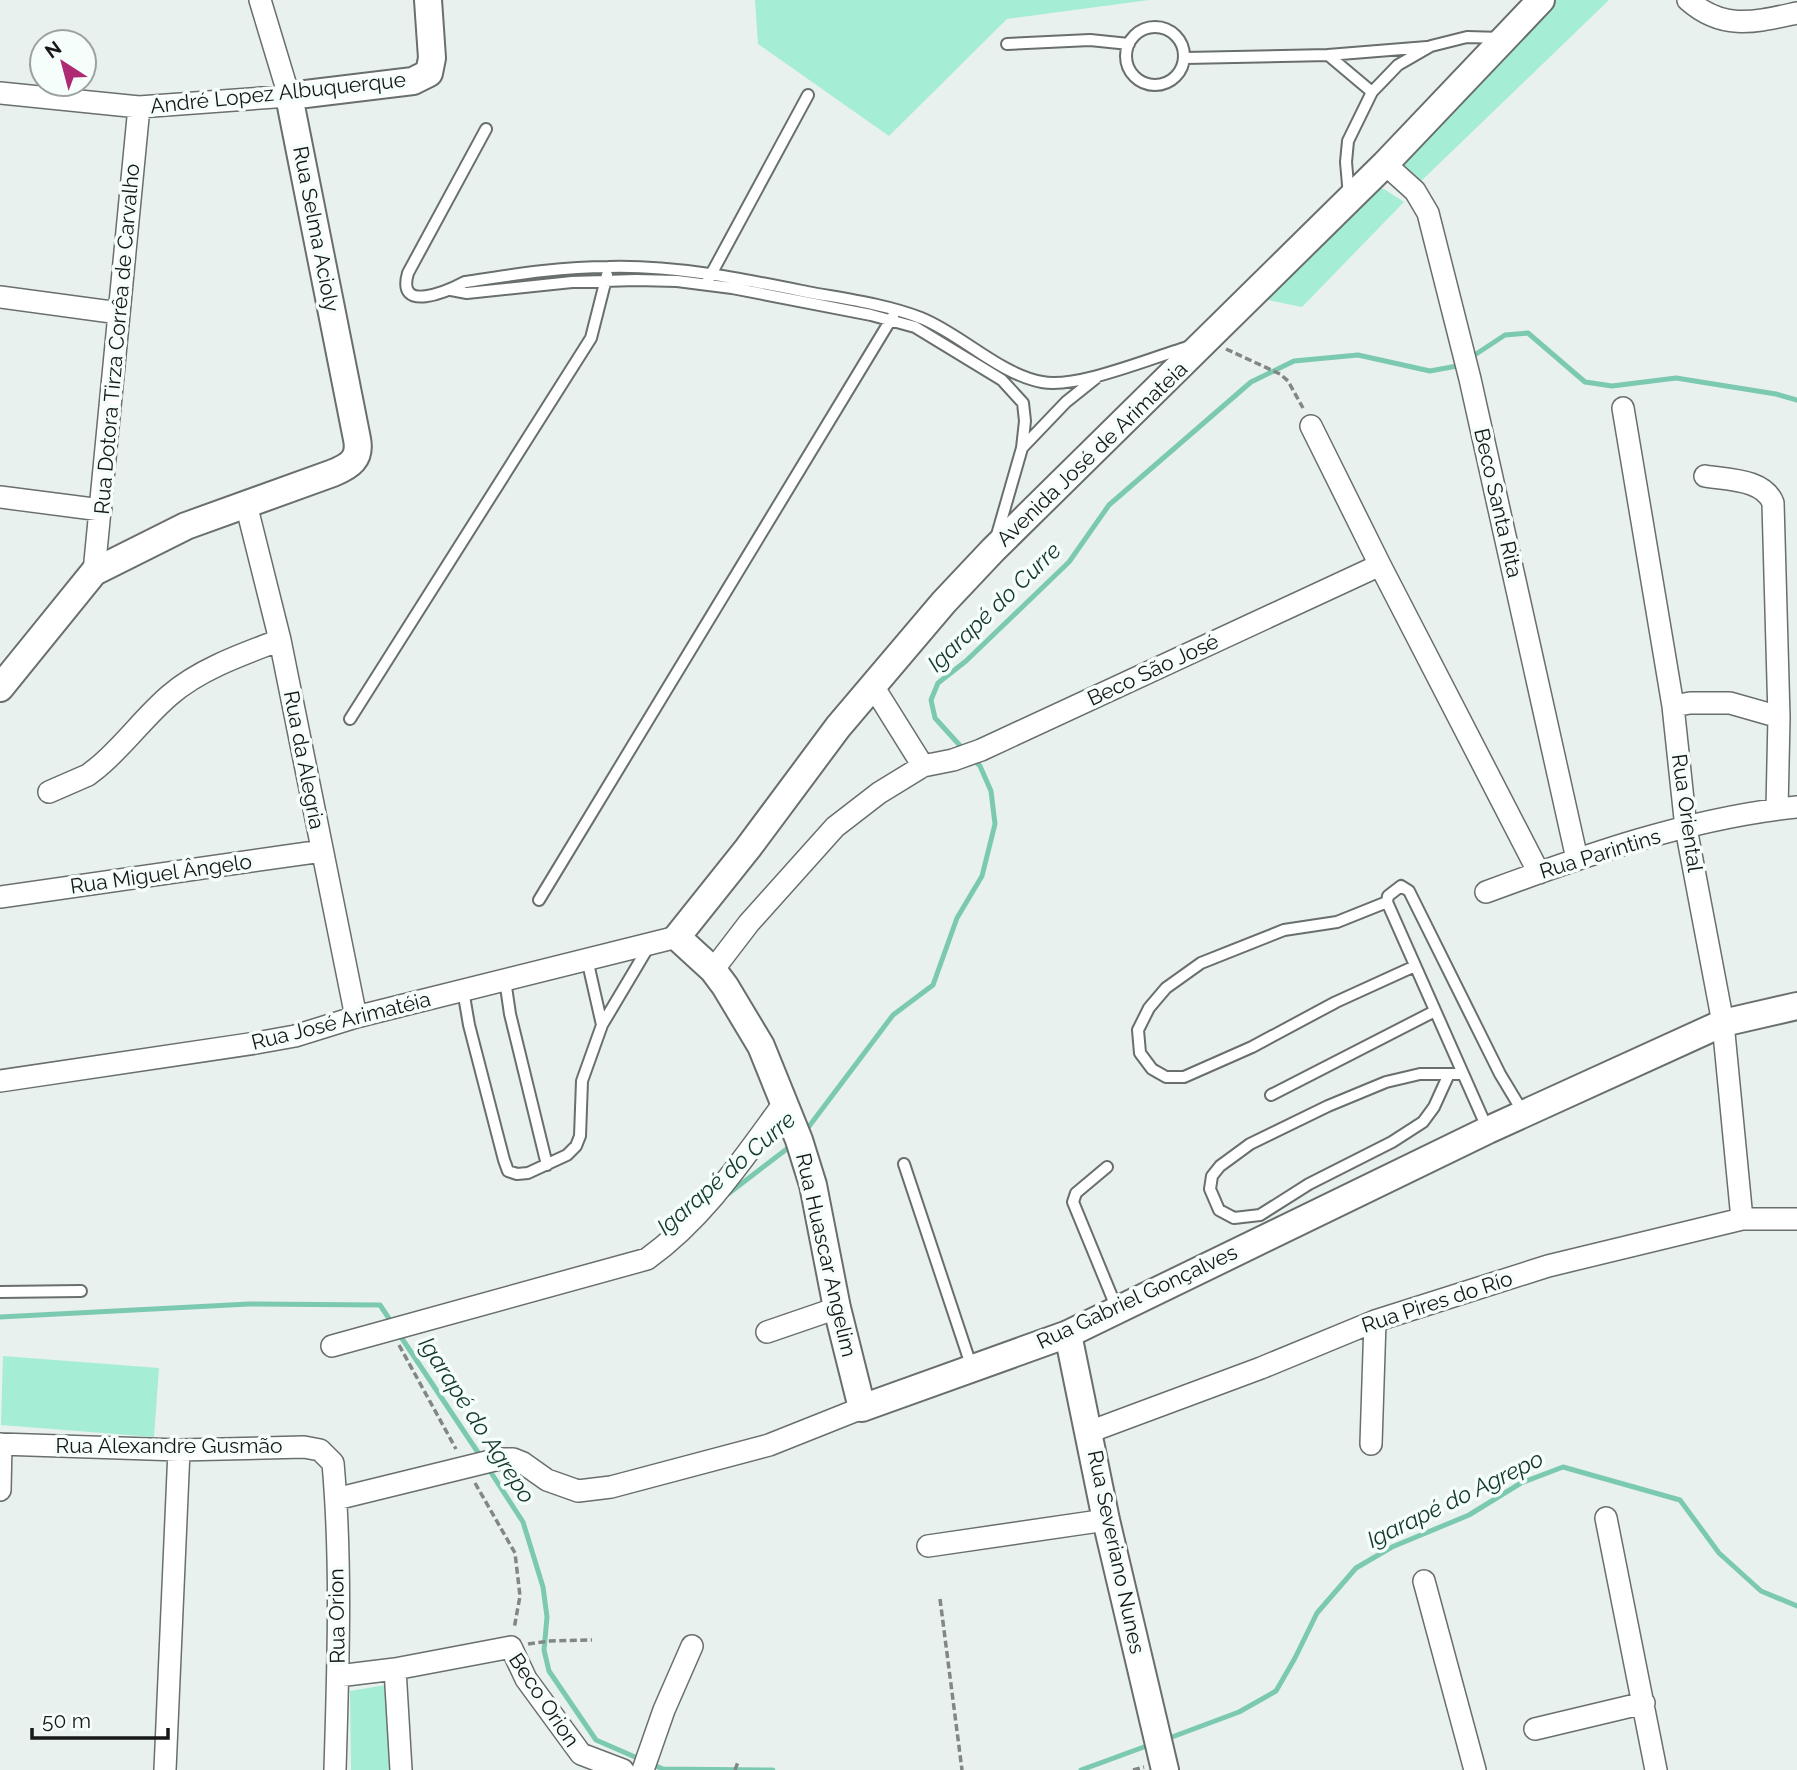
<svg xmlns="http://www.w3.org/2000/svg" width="1797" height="1770" font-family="Raleway,sans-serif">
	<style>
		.green { fill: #a5edd5 }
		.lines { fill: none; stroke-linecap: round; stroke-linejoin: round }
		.stream { stroke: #7cc9b1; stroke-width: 5 }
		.service-casing { stroke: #686f6c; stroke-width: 14 }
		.minor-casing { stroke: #686f6c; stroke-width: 24 }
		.tertiary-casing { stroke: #686f6c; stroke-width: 30 }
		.path { stroke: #818785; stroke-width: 3.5; stroke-dasharray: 7 3.5; stroke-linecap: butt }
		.service { stroke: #fff; stroke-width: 10 }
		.minor { stroke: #fff; stroke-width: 21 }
		.tertiary { stroke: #fff; stroke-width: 26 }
		.labels { text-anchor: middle; stroke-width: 7; stroke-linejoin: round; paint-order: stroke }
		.street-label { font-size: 21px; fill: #151817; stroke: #f6fefb }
		.water-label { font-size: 23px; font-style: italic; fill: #13372d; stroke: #f6fefb }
	</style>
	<rect width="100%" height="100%" fill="#e9f1ee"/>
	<path class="green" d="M 755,0 L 1149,0 L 1007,19 L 889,136 L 758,44 Z
		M 1549,0 L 1609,0 L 1417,185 L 1393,162 Z
		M 1374,188 L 1384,189 L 1404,202 L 1302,307 L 1263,299 Z
		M 3,1356 L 159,1368 L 154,1437 L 1,1425 Z
		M 398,1683 L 408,1770 L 351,1770 L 350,1691 Z"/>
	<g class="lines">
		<path class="stream" d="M 1470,358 L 1505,335 L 1528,333 L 1585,382 L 1612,386 L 1676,378 L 1776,394 L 1797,400
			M 964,750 L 935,718 L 931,700 L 938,683 L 966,661 L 1069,562 L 1109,505 L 1251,382 L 1294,361 L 1358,355 L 1430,371 L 1457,366 L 1462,363
			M 804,1133 L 893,1015 L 933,985 L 957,918 L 982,876 L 995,824 L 991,791 L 980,766 L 973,759
			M 728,1194 L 792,1145
			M 0,1317 L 249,1304 L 380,1305 L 392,1323
			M 399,1334 L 481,1457
			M 488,1468 L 523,1522 L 543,1587 L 547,1617 L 544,1650 L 549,1671 L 596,1740 L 642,1760
			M 1164,1740 L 1239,1712 L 1276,1691 L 1295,1658 L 1317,1613 L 1356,1568 L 1392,1547 L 1469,1515 L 1521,1483 L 1563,1467 L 1680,1500 L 1719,1553 L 1761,1591 L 1797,1606
			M 651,1764 L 663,1769 L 773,1770
			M 1081,1770 L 1152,1744"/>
		<defs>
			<path id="service" d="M1126 56a29 29 0 1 1 58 0a29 29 0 1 1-58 0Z
				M 1007,44 L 1090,40 L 1129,44
				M 1328,55 L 1427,47
				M 1185,58 L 1328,55 L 1372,92
				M 486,129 L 408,273 C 396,314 448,291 465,282 C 512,275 560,267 608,267 C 674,265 742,279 807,292 C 845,299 885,304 921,318 C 961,334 999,374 1042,382 C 1078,389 1153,357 1191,346
				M 1349,196 L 1346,162 L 1348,141 L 1372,92 L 1398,65 L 1431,46 L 1467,37 L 1502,38
				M 708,280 L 808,95
				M 451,290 L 467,293 L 572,282 L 636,280 L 677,281 L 732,288 L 871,315 L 915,327 L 1002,380 L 1023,403 L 1025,421 L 1022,448 L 997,535
				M 1022,448 L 1066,402 L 1096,378
				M 350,719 L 591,338 L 607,275
				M 539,900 L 893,316
				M 1387,902 L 1488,1130
				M 1415,966 L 1336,1002 L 1252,1047 L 1184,1077 L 1166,1077 L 1152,1069 L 1140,1053 L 1138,1030 L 1149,1008 L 1166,988 L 1201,963 L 1284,930 L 1337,922 L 1387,902 L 1388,896 L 1401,886 L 1409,891 L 1500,1074 L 1524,1114
				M 505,980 L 510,1014 L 547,1165
				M 463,990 L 469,1025 L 504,1160 L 508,1171 L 517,1174 L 528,1173 L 567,1155 L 576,1146 L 580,1136 L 582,1081 L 602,1025 L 587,959
				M 602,1025 L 649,946
				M 1449,1074 L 1434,1107 L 1423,1122 L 1392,1142 L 1309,1184 L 1260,1215 L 1234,1218 L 1219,1210 L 1210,1189 L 1212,1176 L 1220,1166 L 1250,1144 L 1328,1106 L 1386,1082 L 1420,1074 L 1463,1074
				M 1271,1095 L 1435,1011
				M 904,1164 L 972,1368
				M 1107,1167 L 1076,1193 L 1073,1202 L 1117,1309
				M 0,1292 L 81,1291"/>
			<path id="minor" d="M 1688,0 C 1723,31 1755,22 1797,13
				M 0,93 L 139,107 L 289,96 L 260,0
				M 1385,164 L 1415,191 L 1428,213 L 1470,379 L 1577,859
				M 0,297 L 119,313
				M 1623,408 L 1673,706 L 1686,828 L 1723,1023 L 1742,1219
				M 1311,426 L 1380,565 L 1539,873
				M 0,497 L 101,510
				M 246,504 L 280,640 L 356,1017
				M 94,572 L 139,107
				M 873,686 L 923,766
				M 1673,706 L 1690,703 L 1730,703 L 1779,717 L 1773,503 C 1764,479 1728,480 1705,476
				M 49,792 L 88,775 L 97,768 C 124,746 144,717 170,695 C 200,669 243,654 280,640
				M 1777,809 L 1779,717
				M 1486,892 C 1586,855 1690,818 1797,807
				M 0,897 L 322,851
				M 713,970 L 749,923 L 835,827 L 879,793 L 923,766 L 953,760 L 981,750 L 1380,565
				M 0,1081 L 256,1043 L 295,1036 L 356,1017 L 677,937
				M 767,1332 L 837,1308
				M 332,1346 L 647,1259 C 704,1218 743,1159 784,1103
				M 1089,1432 L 1261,1368 L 1375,1321 L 1548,1266 L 1742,1219 L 1797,1219
				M 0,1444 L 179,1450 L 304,1447 L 320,1450 L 333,1463 C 342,1564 338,1668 335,1770
				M 1371,1444 L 1375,1321
				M 0,1490 L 1,1444
				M 336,1499 L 499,1459 L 513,1459 L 523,1463 L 547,1480 L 578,1491 L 611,1487 L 769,1445 L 862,1408
				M 1606,1518 L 1656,1770
				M 928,1546 L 1106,1520
				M 1424,1581 L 1475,1770
				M 395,1669 L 401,1770
				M 338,1676 L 395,1669 L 511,1647 L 526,1679 L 581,1754 L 623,1770
				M 1535,1729 L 1644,1703
				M 165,1770 L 179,1450
				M 643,1770 L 664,1710 L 692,1646"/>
			<path id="tertiary" d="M 1541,0 L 1385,164 L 993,550 L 944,602 L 838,727 L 748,848 L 677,937 L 713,970 L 725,986 L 761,1046 L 799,1140 L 813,1185 L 837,1308 L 862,1408 L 1068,1334 L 1488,1130 L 1723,1023 L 1797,1006
				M 0,688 L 94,572 L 186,526 L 333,473 C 350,466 361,459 357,439 L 289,96 L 413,81 L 429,73 L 432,58 L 428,0
				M 1068,1334 L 1106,1520 L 1165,1770"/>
		</defs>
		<use href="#service" class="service-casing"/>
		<use href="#minor" class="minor-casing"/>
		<use href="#tertiary" class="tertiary-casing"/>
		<path class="path" d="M 1226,349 L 1280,374 L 1288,381 L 1303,408
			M 399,1345 L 456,1449
			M 475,1483 L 515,1553 L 520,1596 L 514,1629
			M 940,1599 L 962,1770
			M 528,1644 L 550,1641 L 592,1640
			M 735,1770 L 738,1762
			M 1133,1770 L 1144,1767"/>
		<use href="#service" class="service"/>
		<use href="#minor" class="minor"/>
		<use href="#tertiary" class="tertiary"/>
	</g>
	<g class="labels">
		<g class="street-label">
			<text transform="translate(278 93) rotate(-6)" y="7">André Lopez Albuquerque</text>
			<text transform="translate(316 229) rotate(79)" y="7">Rua Selma Acioly</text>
			<text transform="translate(117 339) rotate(-85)" y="7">Rua Dotora Tirza Corrêa de Carvalho</text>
			<text transform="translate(1092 454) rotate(-44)" y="7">Avenida José de Arimateia</text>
			<text transform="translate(1498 503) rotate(77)" y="7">Beco Santa Rita</text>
			<text transform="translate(1153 670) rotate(-25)" y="7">Beco São José</text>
			<text transform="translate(304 760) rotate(79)" y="7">Rua da Alegria</text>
			<text transform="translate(1687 813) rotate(82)" y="7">Rua Oriental</text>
			<text transform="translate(1600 854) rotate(-17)" y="7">Rua Parintins</text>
			<text transform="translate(161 874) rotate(-8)" y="7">Rua Miguel Ângelo</text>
			<text transform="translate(341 1021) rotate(-14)" y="7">Rua José Arimatéia</text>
			<text transform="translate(826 1255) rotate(77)" y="7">Rua Huascar Angelim</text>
			<text transform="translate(1137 1297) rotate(-25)" y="7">Rua Gabriel Gonçalves</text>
			<text transform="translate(1437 1302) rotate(-18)" y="7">Rua Pires do Río</text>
			<text x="169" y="1453">Rua Alexandre Gusmão</text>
			<text transform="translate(1116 1552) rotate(78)" y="7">Rua Severiano Nunes</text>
			<text transform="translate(337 1616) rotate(-91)" y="7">Rua Orion</text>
			<text transform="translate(544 1700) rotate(56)" y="7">Beco Orion</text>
		</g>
		<g class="water-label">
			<text transform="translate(994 607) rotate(-44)" y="8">Igarapé do Curre</text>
			<text transform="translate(726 1173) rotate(-41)" y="8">Igarapé do Curre</text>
			<text transform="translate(477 1420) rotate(57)" y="8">Igarapé do Agrepo</text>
			<text transform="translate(1455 1499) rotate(-26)" y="8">Igarapé do Agrepo</text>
		</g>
	</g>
	<g transform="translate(63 63) rotate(324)"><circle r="33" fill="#f6fefb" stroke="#9ca2a0" stroke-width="2"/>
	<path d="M0-5L12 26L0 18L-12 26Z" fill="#ae2a73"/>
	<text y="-10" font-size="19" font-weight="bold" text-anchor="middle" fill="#151817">N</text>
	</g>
	<path d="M32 1728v10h136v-10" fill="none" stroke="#151817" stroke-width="3.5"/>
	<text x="42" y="1728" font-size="21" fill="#151817" stroke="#f6fefb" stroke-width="5" paint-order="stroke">50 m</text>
</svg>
